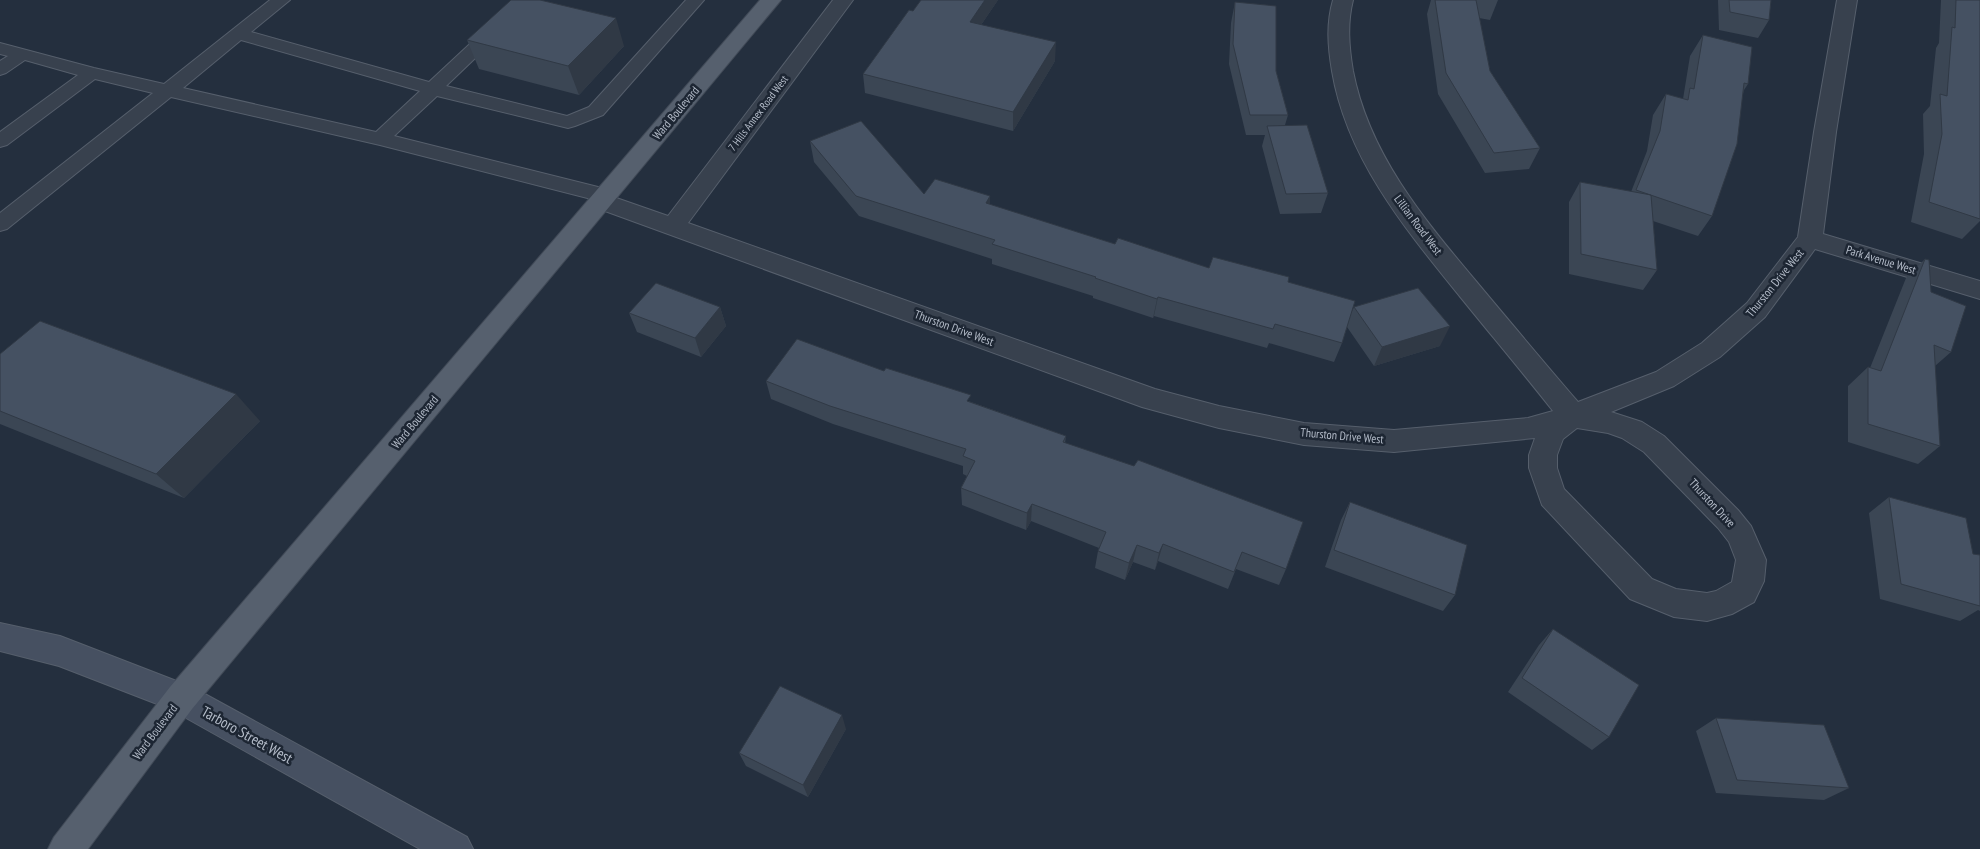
<svg xmlns="http://www.w3.org/2000/svg" width="1980" height="849" font-family="'PT Sans Narrow',sans-serif">
	<style>
		.lines { fill: none; stroke-linecap: round; stroke-linejoin: round }
		.service-casing { stroke: #565f6c; stroke-width: 2 }
		.minor-casing { stroke: #565f6c; stroke-width: 2 }
		.secondary-casing { stroke: #565f6c; stroke-width: 2 }
		.primary-casing { stroke: #414a57; stroke-width: 2 }
		.service { fill: #38414e; fill-rule: evenodd }
		.minor { fill: #38414e; fill-rule: evenodd }
		.secondary { fill: #465061; fill-rule: evenodd }
		.primary { fill: #56606e; fill-rule: evenodd }
		.wall { fill: #3b4654 }
		.shaded-wall { fill: #303945 }
		.building { fill: #455162; stroke: #303945 }
		.labels { text-anchor: middle; stroke-width: 5; stroke-linejoin: round; paint-order: stroke }
		.far-street-label { font-size: 11px; fill: #b4bcc9; stroke: #1d2633 }
		.street-label { font-size: 12px; fill: #b4bcc9; stroke: #1d2633 }
		.near-street-label { font-size: 15px; fill: #b4bcc9; stroke: #1d2633 }
	</style>
	<rect width="100%" height="100%" fill="#242f3e"/>
	<g class="lines">
		<defs>
			<path id="service" d="M 270,0 L 290,0 L 251,32 L 429,82 L 517,0 L 536,0 L 446,86 L 567,116 L 589,107 L 686,0 L 704,0 L 603,115 L 575,126 L 568,128 L 437,96 L 394,136 L 614,191 L 617,196 L 614,201 L 607,203 L 380,145 L 171,97 L 7,229 L 0,231 L 0,213 L 153,93 L 95,79 L 7,145 L 0,147 L 0,132 L 78,75 L 25,60 L 6,73 L 0,75 L 0,61 L 8,56 L 0,54 L 0,43 L 94,68 L 164,84 ZM 241,40 L 420,91 L 376,132 L 183,88 Z"/>
			<path id="minor" d="M 833,0 L 853,0 L 688,223 L 1155,389 L 1219,406 L 1304,423 L 1394,430 L 1528,418 L 1553,411 C 1523,373 1492,336 1462,299 C 1407,231 1347,160 1332,71 C 1328,47 1326,24 1333,0 L 1353,0 C 1347,24 1349,47 1353,71 C 1370,159 1430,226 1485,292 C 1516,329 1547,366 1578,402 L 1656,372 L 1702,343 L 1747,303 L 1798,237 L 1814,132 L 1837,0 L 1857,0 L 1836,132 L 1823,234 L 1980,281 L 1980,299 L 1815,249 L 1765,317 L 1720,357 L 1674,386 L 1611,412 L 1642,422 L 1664,436 L 1738,510 L 1751,526 L 1766,560 L 1764,581 L 1754,602 L 1732,614 L 1707,621 L 1674,617 L 1630,599 L 1542,505 L 1529,468 L 1529,455 L 1535,438 L 1394,452 L 1304,445 L 1219,428 L 1142,407 L 594,207 L 590,201 L 594,195 L 602,193 L 668,216 ZM 1577,428 L 1608,433 L 1622,438 L 1644,452 L 1718,528 L 1729,542 L 1736,560 L 1732,582 L 1716,591 L 1707,593 L 1676,589 L 1652,579 L 1564,489 L 1557,468 L 1557,455 L 1563,439 Z"/>
			<path id="secondary" d="M 0,623 L 60,636 L 192,687 L 467,837 L 473,849 L 420,849 L 170,709 L 59,666 L 0,651 Z"/>
			<path id="primary" d="M 760,0 L 781,0 L 192,709 L 88,849 L 48,849 L 54,837 L 170,687 Z"/>
		</defs>
		<use href="#service" class="service-casing"/>
		<use href="#minor" class="minor-casing"/>
		<use href="#secondary" class="secondary-casing"/>
		<use href="#primary" class="primary-casing"/>
		<use href="#service" class="service"/>
		<use href="#minor" class="minor"/>
		<use href="#secondary" class="secondary"/>
		<use href="#primary" class="primary"/>
	</g>
	<path class="wall" d="M 998,0 L 981,25 L 1055,61 L 1013,131 L 865,93 L 863,74 L 913,11 Z
		M 1431,0 L 1498,0 L 1490,20 L 1479,18 L 1490,71 L 1540,148 L 1529,169 L 1485,173 L 1438,94 L 1427,14 Z
		M 1718,0 L 1771,0 L 1769,20 L 1758,38 L 1719,30 Z
		M 1941,0 L 1980,0 L 1980,221 L 1962,239 L 1911,222 L 1924,154 L 1923,114 L 1930,106 L 1936,48 L 1939,43 Z
		M 1235,2 L 1276,71 L 1288,115 L 1285,125 L 1328,193 L 1321,213 L 1280,214 L 1262,146 L 1265,135 L 1246,135 L 1229,64 L 1231,23 Z
		M 1703,35 L 1748,84 L 1744,90 L 1712,216 L 1698,236 L 1653,221 L 1657,270 L 1643,290 L 1569,274 L 1569,202 L 1580,182 L 1631,192 L 1647,151 L 1653,115 L 1666,94 L 1683,99 L 1690,56 Z
		M 467,40 L 624,46 L 579,95 L 479,69 Z
		M 810,141 L 924,194 L 990,196 L 990,205 L 1115,244 L 1209,268 L 1288,282 L 1351,313 L 1354,307 L 1440,346 L 1374,366 L 1347,327 L 1342,343 L 1334,362 L 1269,343 L 1267,348 L 1154,316 L 1153,318 L 1093,298 L 1093,296 L 992,264 L 992,259 L 859,216 L 814,162 Z
		M 1925,259 L 1931,292 L 1951,352 L 1935,366 L 1940,446 L 1918,464 L 1848,442 L 1848,386 L 1868,367 L 1870,368 L 1906,278 Z
		M 720,307 L 726,326 L 701,357 L 637,332 L 629,313 Z
		M 0,354 L 260,421 L 184,498 L 0,424 Z
		M 884,371 L 1066,436 L 1065,443 L 1286,569 L 1279,585 L 1236,569 L 1228,589 L 1158,561 L 1155,570 L 1133,562 L 1125,580 L 1095,568 L 1098,551 L 1099,548 L 1031,521 L 1026,530 L 962,505 L 961,488 L 967,476 L 963,474 L 963,466 L 833,424 L 771,399 L 766,381 Z
		M 1889,497 L 1973,554 L 1980,555 L 1980,611 L 1978,610 L 1960,621 L 1880,599 L 1869,513 Z
		M 1350,502 L 1455,595 L 1443,611 L 1325,567 L 1341,520 Z
		M 1553,629 L 1609,737 L 1592,750 L 1508,692 L 1539,645 Z
		M 1716,718 L 1849,788 L 1824,800 L 1716,793 L 1696,731 Z
		M 846,729 L 808,797 L 746,766 L 739,753 Z"/>
	<path class="shaded-wall" d="M 985,0 L 998,0 L 970,41 L 970,22 Z
		M 616,18 L 624,46 L 579,95 L 568,66 Z
		M 1056,42 L 1055,61 L 1013,131 L 1013,112 Z
		M 990,196 L 990,216 L 986,203 Z
		M 1158,297 L 1154,316 L 1153,318 L 1157,299 Z
		M 720,307 L 726,326 L 701,357 L 695,338 Z
		M 1450,326 L 1440,346 L 1374,366 L 1382,347 Z
		M 236,394 L 260,421 L 184,498 L 156,474 Z
		M 1032,504 L 1031,521 L 1026,530 L 1027,513 Z
		M 1163,544 L 1158,561 L 1155,570 L 1159,553 Z
		M 1137,545 L 1133,562 L 1125,580 L 1129,563 Z
		M 842,715 L 846,729 L 808,797 L 803,785 Z"/>
	<path class="building" d="M 511,0 L 540,0 L 616,18 L 568,66 L 467,40 Z
		M 921,0 L 985,0 L 970,22 L 1056,42 L 1013,112 L 863,74 L 909,10 L 913,11 Z
		M 1435,0 L 1476,0 L 1490,71 L 1540,148 L 1494,153 L 1446,73 Z
		M 1729,0 L 1771,0 L 1769,20 L 1730,12 Z
		M 1956,0 L 1980,0 L 1980,219 L 1929,202 L 1942,134 L 1940,94 L 1947,96 L 1952,27 L 1955,28 Z
		M 1235,2 L 1276,6 L 1276,71 L 1288,115 L 1250,115 L 1233,44 Z
		M 1703,35 L 1752,47 L 1748,84 L 1744,83 L 1737,144 L 1712,216 L 1636,190 L 1660,131 L 1666,94 L 1688,100 L 1690,88 L 1694,89 Z
		M 861,121 L 924,194 L 935,179 L 990,196 L 986,203 L 1115,244 L 1118,238 L 1209,268 L 1213,257 L 1289,277 L 1288,282 L 1355,301 L 1342,343 L 1275,324 L 1273,329 L 1158,297 L 1157,299 L 1095,278 L 1096,277 L 992,244 L 995,240 L 856,196 L 810,141 Z
		M 1307,125 L 1328,193 L 1286,194 L 1267,126 Z
		M 1580,182 L 1651,195 L 1657,270 L 1581,254 Z
		M 1925,259 L 1929,260 L 1931,292 L 1966,306 L 1951,352 L 1934,345 L 1940,446 L 1868,424 L 1868,367 L 1881,371 Z
		M 656,283 L 720,307 L 695,338 L 629,313 Z
		M 1418,288 L 1450,326 L 1382,347 L 1354,307 Z
		M 40,321 L 236,394 L 156,474 L 0,411 L 0,354 Z
		M 797,339 L 884,371 L 886,368 L 971,395 L 967,401 L 1066,436 L 1063,442 L 1134,466 L 1138,460 L 1303,522 L 1286,569 L 1242,552 L 1234,572 L 1163,544 L 1159,553 L 1137,545 L 1129,563 L 1098,551 L 1106,532 L 1032,504 L 1027,513 L 961,488 L 975,461 L 963,456 L 966,449 L 830,406 L 766,381 Z
		M 1889,497 L 1966,518 L 1973,554 L 1980,555 L 1980,606 L 1901,584 Z
		M 1350,502 L 1467,545 L 1455,595 L 1334,550 Z
		M 1553,629 L 1639,685 L 1609,737 L 1522,678 Z
		M 780,686 L 842,715 L 803,785 L 739,753 Z
		M 1716,718 L 1824,725 L 1849,788 L 1737,780 Z"/>
	<g class="labels">
		<g class="far-street-label">
			<text transform="translate(758 113) rotate(-53)" y="4">7 Hills Annex Road West</text>
		</g>
		<g class="street-label">
			<text transform="translate(676 113) rotate(-50)" y="4">Ward Boulevard</text>
			<text transform="translate(1418 225) rotate(53)" y="4">Lillian Road West</text>
			<text transform="translate(1881 260) rotate(17)" y="4">Park Avenue West</text>
			<text transform="translate(1775 283) rotate(-51)" y="4">Thurston Drive West</text>
			<text transform="translate(954 328) rotate(20)" y="4">Thurston Drive West</text>
			<text transform="translate(415 422) rotate(-50)" y="4">Ward Boulevard</text>
			<text transform="translate(1342 436) rotate(5)" y="4">Thurston Drive West</text>
			<text transform="translate(1712 503) rotate(47)" y="4">Thurston Drive</text>
			<text transform="translate(155 732) rotate(-53)" y="4">Ward Boulevard</text>
		</g>
		<g class="near-street-label">
			<text transform="translate(247 735) rotate(29)" y="5">Tarboro Street West</text>
		</g>
	</g>
</svg>
